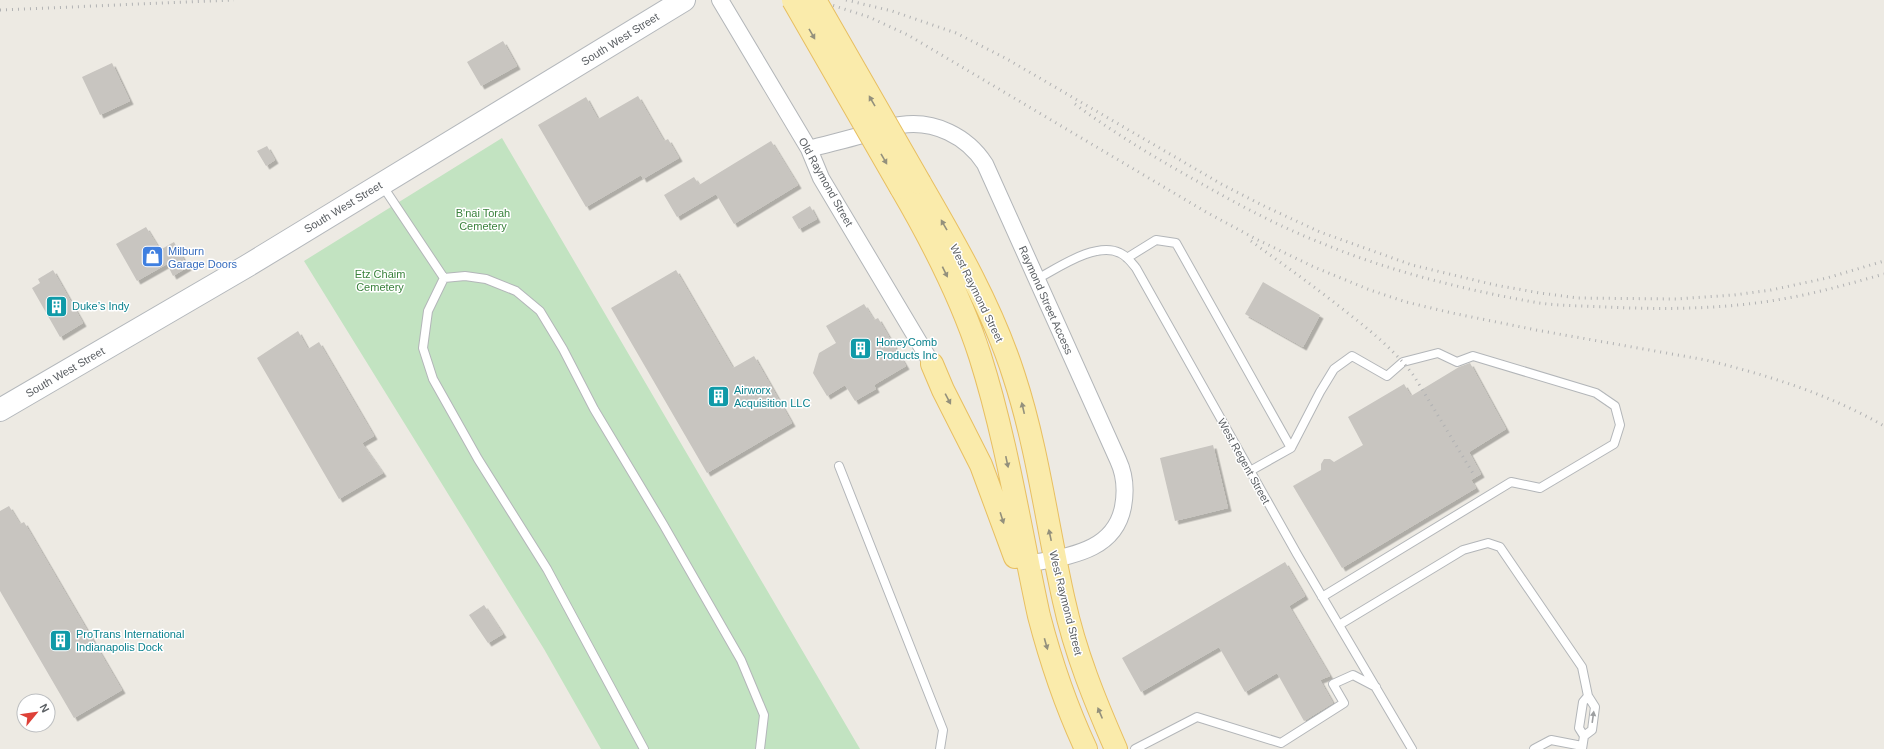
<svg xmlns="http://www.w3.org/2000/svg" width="1884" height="749" font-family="Helvetica,sans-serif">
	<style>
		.green { fill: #c2e3c1 }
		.building { fill: #c8c5c0; filter: url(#shadow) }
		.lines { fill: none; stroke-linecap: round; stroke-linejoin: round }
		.lane-casing { stroke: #b3b6b9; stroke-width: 10 }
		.street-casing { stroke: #b3b6b9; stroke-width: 18 }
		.secondary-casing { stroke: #b4b8bc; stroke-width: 24 }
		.primary-casing { stroke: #e8bf61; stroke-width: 24 }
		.lane { stroke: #fff; stroke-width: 8 }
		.street { stroke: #fff; stroke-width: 16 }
		.secondary { stroke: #fff; stroke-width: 22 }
		.primary { stroke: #faebab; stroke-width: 22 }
		.rail { stroke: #b1b2b3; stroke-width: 3; stroke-dasharray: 1 5; stroke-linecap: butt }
		.primary-bridge-casing { stroke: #e8bf61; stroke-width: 24; stroke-linecap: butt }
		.primary-bridge { stroke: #faebab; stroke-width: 22 }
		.oneway { fill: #93907c }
		.oneway2 { fill: #9d9fa1 }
		.labels { text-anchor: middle; stroke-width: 3; stroke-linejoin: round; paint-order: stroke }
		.street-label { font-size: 11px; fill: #5b5f63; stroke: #fff }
		.park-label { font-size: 11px; fill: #3a823c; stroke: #fff }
		.shop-label { font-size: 11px; fill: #366cbe; stroke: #fff; text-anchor: start }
		.culture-label { font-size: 11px; fill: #0d838f; stroke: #fff; text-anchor: start }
	</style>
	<defs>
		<filter id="shadow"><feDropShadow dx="3.5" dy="3.5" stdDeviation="0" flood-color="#0004"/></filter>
	</defs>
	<rect width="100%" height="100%" fill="#edeae3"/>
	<path class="green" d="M 502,138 L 860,749 L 601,749 L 544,649 L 304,261 Z"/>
	<path class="building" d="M 503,41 L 517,66 L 481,86 L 467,62 Z
		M 112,63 L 130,101 L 100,115 L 82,77 Z
		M 638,96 L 664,141 L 668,139 L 679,158 L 643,179 L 641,175 L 586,207 L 538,125 L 586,97 L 598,119 Z
		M 771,141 L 798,185 L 734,224 L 716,194 L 677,217 L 664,195 L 694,177 L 699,185 Z
		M 267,146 L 275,160 L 266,166 L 257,151 Z
		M 810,206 L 817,219 L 799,229 L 792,217 Z
		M 146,227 L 160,250 L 174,242 L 188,267 L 173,276 L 167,264 L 137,281 L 116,244 Z
		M 53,270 L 83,323 L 60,337 L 32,288 L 40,283 L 38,279 Z
		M 676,270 L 733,368 L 754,356 L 792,423 L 707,473 L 611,308 Z
		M 1263,282 L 1320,315 L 1303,347 L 1245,314 Z
		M 864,304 L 874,320 L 878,318 L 906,366 L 874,385 L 876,389 L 855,401 L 845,385 L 827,396 L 813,373 L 819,353 L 836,343 L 826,326 Z
		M 298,331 L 308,349 L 319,342 L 374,436 L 362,443 L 383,473 L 339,499 L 257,358 Z
		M 1470,363 L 1506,429 L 1469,452 L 1481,474 L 1471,480 L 1476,488 L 1342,568 L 1293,486 L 1321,470 L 1321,464 L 1324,459 L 1330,459 L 1334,462 L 1363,445 L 1348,417 L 1404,384 L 1411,396 L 1459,367 Z
		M 1213,445 L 1228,508 L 1175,521 L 1160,458 Z
		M 9,506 L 20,524 L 24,522 L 122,690 L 74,718 L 0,591 L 0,511 Z
		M 1285,562 L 1305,596 L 1289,606 L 1330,676 L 1320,680 L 1333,703 L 1304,721 L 1277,673 L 1245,692 L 1219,647 L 1141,692 L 1122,658 Z
		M 484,605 L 503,634 L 488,643 L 469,615 Z"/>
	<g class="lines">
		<defs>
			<path id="lane" d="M 382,185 L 444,278 L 428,311 L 423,348 L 433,379 L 478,459 L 547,569 L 644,749
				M 1127,258 L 1156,240 L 1176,243 L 1291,448 L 1250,471
				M 444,278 L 465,276 L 486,279 L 516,291 L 540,311 L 563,349 L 594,409 L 663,524 L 741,660 L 764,715 L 760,749
				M 1037,279 C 1058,268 1096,241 1120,253 C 1127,256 1132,263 1136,268 L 1297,554 L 1412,749
				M 1291,448 L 1320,392 L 1334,369 L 1352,356 L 1387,376 L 1403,362 L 1438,353 L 1457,362 L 1473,356 L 1596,393 L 1615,406 L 1620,425 L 1614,444 L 1540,488 L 1511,482 L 1322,597
				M 839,466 L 943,730 L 940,749
				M 1339,625 L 1463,550 L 1488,543 L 1500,547 L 1582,667 L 1588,696 L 1595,707 L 1592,730 L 1584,736
				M 1135,749 L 1197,717 L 1281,743 L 1344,703 L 1333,684 L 1353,675 L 1376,687
				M 1534,749 L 1551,740 L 1582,746
				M 1582,749 L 1584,736 L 1579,728 L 1583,702 L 1588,696"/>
			<path id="street" d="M 720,0 L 809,149 L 821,178 L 932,364
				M 809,149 C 827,144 845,140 862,135 C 875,131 888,127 901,125 C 934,120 967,136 985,164 L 1118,460 C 1125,475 1126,491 1123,507 C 1114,553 1066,556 1028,564"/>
			<path id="secondary" d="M 0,410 L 247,266 L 684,0"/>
			<path id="primary" d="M 920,183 C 956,245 992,307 1014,376 C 1038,449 1047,526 1064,601 C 1075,652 1095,701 1116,749
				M 901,188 C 932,241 961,297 980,356 C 1007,441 1020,529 1039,616 C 1051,662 1066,706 1086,749
				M 932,364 L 943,390 L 981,465 L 1015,557"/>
		</defs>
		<use href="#lane" class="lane-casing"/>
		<use href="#street" class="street-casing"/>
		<use href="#secondary" class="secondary-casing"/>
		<use href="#primary" class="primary-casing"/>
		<use href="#lane" class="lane"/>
		<use href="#street" class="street"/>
		<use href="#secondary" class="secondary"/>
		<use href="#primary" class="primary"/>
		<path class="rail" d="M 816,0 L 869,17 L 908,35 L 1206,212 L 1256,239 L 1314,267 L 1370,290 L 1406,302 L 1452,313 L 1536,330 L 1706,360 C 1767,375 1829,394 1884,426
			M 846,0 L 892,11 L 956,33 L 1007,59 L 1223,185 L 1266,207 L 1320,232 L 1412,265 L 1495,285 L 1540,293 L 1578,298 L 1676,299 L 1734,295 L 1771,290 L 1827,278 L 1884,261
			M 0,10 L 234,0
			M 1075,104 C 1111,131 1149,154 1188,176 C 1230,200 1273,224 1319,242 C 1388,271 1465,290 1539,303 C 1561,306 1585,306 1608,307 C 1668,310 1729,309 1788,298 C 1821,292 1852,283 1884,274
			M 1251,241 C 1281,263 1311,284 1340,307 C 1367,328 1393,348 1414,376 L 1474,475"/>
		<defs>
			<path id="primary-bridge" d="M 793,0 L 901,188
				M 815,0 L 920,183"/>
		</defs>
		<use href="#primary-bridge" class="primary-bridge-casing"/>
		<use href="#primary-bridge" class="primary-bridge"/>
	</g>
	<defs><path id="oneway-solid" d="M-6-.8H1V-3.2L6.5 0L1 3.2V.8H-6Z"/></defs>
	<g class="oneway">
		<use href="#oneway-solid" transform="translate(812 34) rotate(60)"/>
		<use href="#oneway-solid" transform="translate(872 101) rotate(-120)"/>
		<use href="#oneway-solid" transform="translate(884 159) rotate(60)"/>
		<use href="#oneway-solid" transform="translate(944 225) rotate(-120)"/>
		<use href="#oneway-solid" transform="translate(945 272) rotate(64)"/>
		<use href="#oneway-solid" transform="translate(948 399) rotate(62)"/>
		<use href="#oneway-solid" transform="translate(1023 408) rotate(-103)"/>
		<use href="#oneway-solid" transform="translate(1007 462) rotate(78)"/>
		<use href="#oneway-solid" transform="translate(1002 518) rotate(72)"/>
		<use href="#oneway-solid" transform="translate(1050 535) rotate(-102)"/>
		<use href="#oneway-solid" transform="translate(1046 644) rotate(74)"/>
		<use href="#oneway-solid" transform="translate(1100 713) rotate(-113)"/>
	</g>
	<use class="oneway2" href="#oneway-solid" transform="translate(1593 717) rotate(-82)"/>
	<defs>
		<symbol id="shop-square" viewBox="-11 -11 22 22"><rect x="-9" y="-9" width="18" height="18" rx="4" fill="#3f7fe0" stroke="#fff"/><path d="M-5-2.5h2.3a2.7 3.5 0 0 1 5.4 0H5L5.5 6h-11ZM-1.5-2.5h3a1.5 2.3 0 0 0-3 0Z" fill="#fff"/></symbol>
		<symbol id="building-square" viewBox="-11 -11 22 22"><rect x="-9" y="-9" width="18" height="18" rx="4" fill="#0f9aa8" stroke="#fff"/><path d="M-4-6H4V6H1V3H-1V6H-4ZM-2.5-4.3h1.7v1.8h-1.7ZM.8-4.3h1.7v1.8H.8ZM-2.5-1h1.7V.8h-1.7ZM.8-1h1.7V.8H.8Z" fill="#fff"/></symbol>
	</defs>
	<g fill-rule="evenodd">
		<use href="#shop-square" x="140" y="244" width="25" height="25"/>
		<use href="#building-square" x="44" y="294" width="25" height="25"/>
		<use href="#building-square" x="848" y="336" width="25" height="25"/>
		<use href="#building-square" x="706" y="384" width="25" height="25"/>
		<use href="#building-square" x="48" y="628" width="25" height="25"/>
	</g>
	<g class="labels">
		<g class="street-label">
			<text transform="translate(620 39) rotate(-32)" y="4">South West Street</text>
			<text transform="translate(826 182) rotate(61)" y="4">Old Raymond Street</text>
			<text transform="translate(343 207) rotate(-31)" y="4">South West Street</text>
			<text transform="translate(977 293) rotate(64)" y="4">West Raymond Street</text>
			<text transform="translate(1046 300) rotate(66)" y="4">Raymond Street Access</text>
			<text transform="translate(65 372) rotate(-30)" y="4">South West Street</text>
			<text transform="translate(1244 461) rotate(61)" y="4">West Regent Street</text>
			<text transform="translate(1066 603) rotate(76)" y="4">West Raymond Street</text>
		</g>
		<g class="park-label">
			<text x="483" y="217">B'nai Torah<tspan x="483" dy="13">Cemetery</tspan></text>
			<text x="380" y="278">Etz Chaim<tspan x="380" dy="13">Cemetery</tspan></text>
		</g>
		<g class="shop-label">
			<text x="168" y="255">Milburn<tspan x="168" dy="13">Garage Doors</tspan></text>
		</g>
		<g class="culture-label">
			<text x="72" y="310">Duke’s Indy</text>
			<text x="876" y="346">HoneyComb<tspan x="876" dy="13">Products Inc</tspan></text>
			<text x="734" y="394">Airworx<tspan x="734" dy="13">Acquisition LLC</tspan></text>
			<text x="76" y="638">ProTrans International<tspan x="76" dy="13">Indianapolis Dock</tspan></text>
		</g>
	</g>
	<g transform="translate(36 713) rotate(61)"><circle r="19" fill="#ffffff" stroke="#bdbfc1"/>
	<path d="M0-3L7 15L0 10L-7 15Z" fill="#de4138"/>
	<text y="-6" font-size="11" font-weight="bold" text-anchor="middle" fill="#5b5f63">N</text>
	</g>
</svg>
